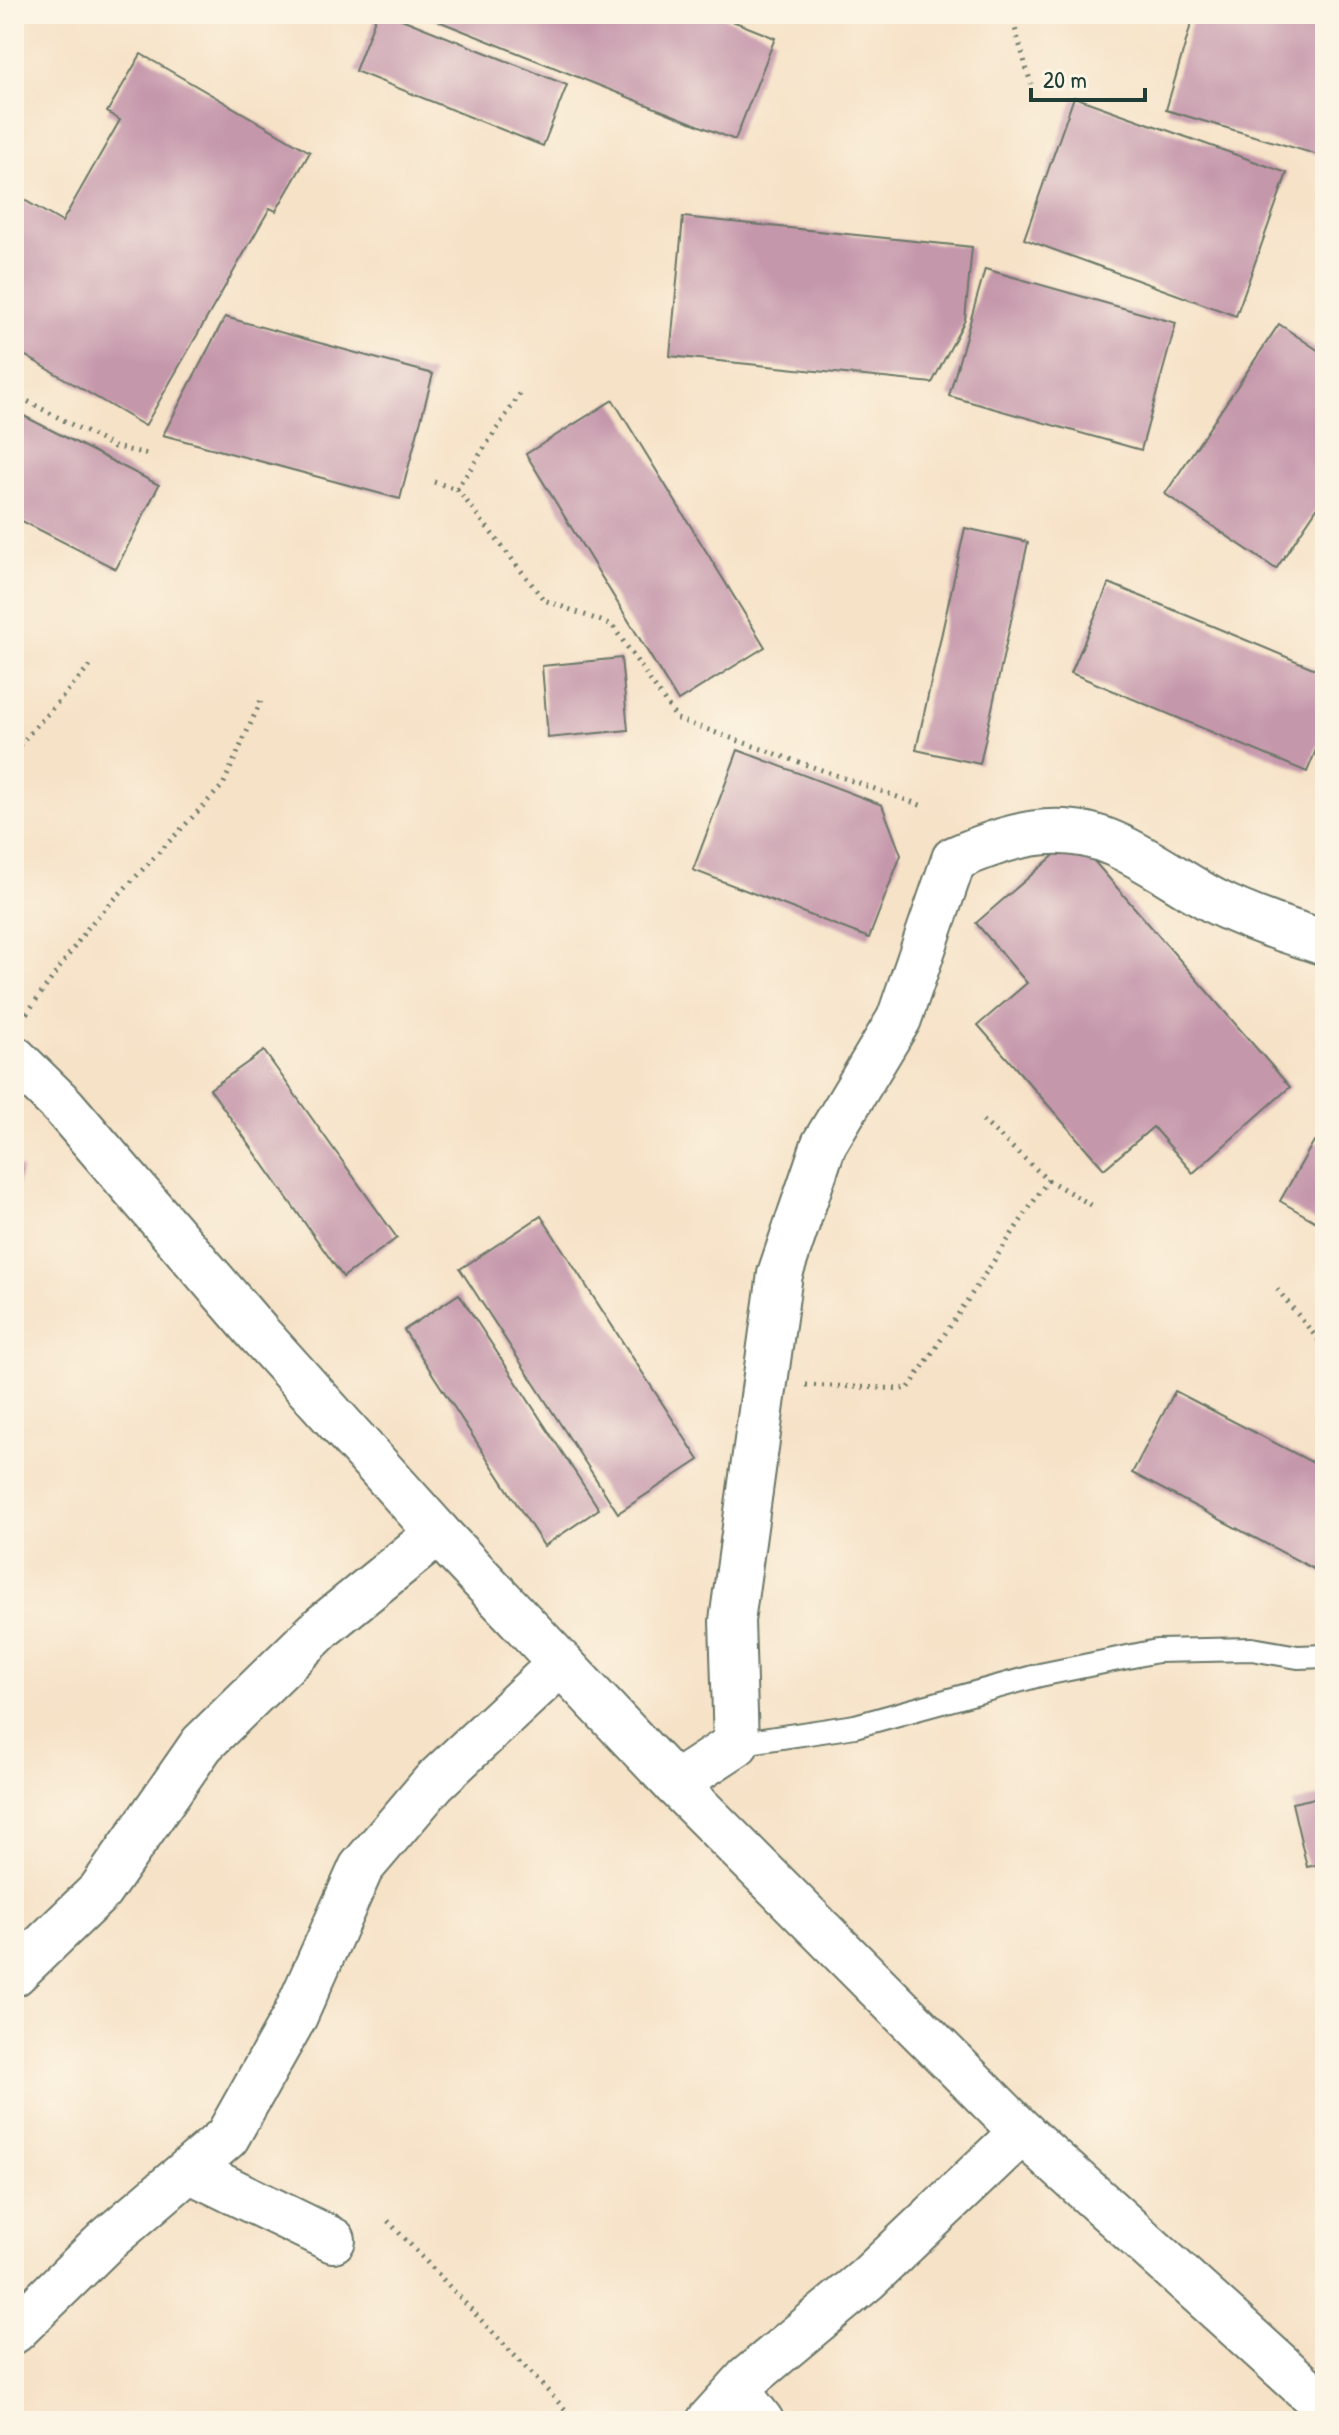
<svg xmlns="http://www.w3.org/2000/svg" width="1339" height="2435" font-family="'Patrick Hand',sans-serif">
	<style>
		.building { fill: #c597ab }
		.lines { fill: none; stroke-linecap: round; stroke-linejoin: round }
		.lane-casing { stroke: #6a7767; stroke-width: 26 }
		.street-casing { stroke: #6a7767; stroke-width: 48 }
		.secondary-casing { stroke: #6a7767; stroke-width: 48 }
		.path { stroke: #6a7767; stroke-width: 5; stroke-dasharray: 2 6; stroke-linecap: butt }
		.lane { stroke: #fff; stroke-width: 22 }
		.street { stroke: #fff; stroke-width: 44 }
		.secondary { stroke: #fff; stroke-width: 44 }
	</style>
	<rect width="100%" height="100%" fill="#fcf5e5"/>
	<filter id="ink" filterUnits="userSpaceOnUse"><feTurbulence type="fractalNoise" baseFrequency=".0125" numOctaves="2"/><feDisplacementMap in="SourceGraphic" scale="16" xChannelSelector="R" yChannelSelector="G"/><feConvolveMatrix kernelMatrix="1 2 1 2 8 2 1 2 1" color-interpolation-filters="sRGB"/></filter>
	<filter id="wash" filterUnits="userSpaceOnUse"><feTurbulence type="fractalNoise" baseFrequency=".006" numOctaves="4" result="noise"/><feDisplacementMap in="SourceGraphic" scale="32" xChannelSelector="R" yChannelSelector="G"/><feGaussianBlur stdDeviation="1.8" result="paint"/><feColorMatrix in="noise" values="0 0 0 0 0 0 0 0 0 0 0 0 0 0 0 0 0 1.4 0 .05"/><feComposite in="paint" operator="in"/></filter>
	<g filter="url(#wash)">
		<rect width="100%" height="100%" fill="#f6e2c7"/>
		<g id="blocks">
			<path class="building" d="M 377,14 L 389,14 L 567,85 L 543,146 L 355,71 Z
				M 421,14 L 715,14 L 775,38 L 735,140 Z
				M 1194,14 L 1312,14 L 1325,18 L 1325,157 L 1166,110 Z
				M 141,54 L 310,152 L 276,211 L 270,208 L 145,426 L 14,349 L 14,194 L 62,222 L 120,120 L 107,112 Z
				M 1074,97 L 1287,173 L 1236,316 L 1024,239 Z
				M 683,217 L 972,247 L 965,320 L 932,383 L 670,356 Z
				M 985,269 L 1176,323 L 1141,450 L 949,396 Z
				M 225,317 L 433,374 L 400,499 L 163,435 Z
				M 1279,324 L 1325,355 L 1325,496 L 1276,569 L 1165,494 Z
				M 613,400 L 765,647 L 678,701 L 526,454 Z
				M 14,411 L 159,485 L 116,569 L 14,517 Z
				M 965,528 L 1028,542 L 980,764 L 916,750 Z
				M 1109,583 L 1325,673 L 1325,728 L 1307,772 L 1071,673 Z
				M 621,658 L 628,730 L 548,738 L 542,666 Z
				M 738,750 L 882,805 L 901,855 L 869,938 L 693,870 Z
				M 1074,838 L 1290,1087 L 1193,1173 L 1153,1127 L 1104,1169 L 978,1025 L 1027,983 L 976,923 Z
				M 264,1051 L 397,1238 L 343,1277 L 210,1089 Z
				M 1314,1141 L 1325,1147 L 1325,1227 L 1280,1201 Z
				M 14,1166 L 22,1168 L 15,1197 L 14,1197 Z
				M 541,1216 L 699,1460 L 618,1513 L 460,1269 Z
				M 459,1294 L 599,1509 L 544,1546 L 404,1330 Z
				M 1175,1391 L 1325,1469 L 1325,1575 L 1132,1473 Z
				M 1325,1796 L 1325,1863 L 1307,1867 L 1292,1803 Z"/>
		</g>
	</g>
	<g filter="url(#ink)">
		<use href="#blocks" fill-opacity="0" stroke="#6a7767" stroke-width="2"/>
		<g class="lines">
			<defs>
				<path id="lane" d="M 736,1744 L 855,1726 L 1040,1675 L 1157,1651 L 1252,1649 L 1298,1657 L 1325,1656"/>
				<path id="street" d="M 675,1784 L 736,1744 L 732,1621 L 780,1274 L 824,1144 L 899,1019 L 954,859 C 1006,836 1059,819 1114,844 C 1149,859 1182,884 1216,902 C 1250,919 1288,931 1325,943
					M 14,1974 L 100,1891 L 202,1744 L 322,1627 L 438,1533
					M 189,2170 L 333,2240
					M 14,2331 L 107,2240 L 227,2137 L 295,2016 L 361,1868 L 434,1782 L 561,1663
					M 737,2390 L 761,2421
					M 709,2421 L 747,2379 L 867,2279 L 1022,2132"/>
				<path id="secondary" d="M 14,1058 L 64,1107 L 259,1334 L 438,1533 L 675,1784 L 1022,2132 L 1325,2406"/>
			</defs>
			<use href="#lane" class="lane-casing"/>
			<use href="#street" class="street-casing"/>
			<use href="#secondary" class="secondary-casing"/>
			<path class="path" d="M 1011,14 L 1031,84
				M 14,394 L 114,447 L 148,454
				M 434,482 L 457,489 L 544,600 L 612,625 L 677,719 L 926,807
				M 457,489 L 520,394
				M 14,751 L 92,664
				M 22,1020 L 90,925 L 223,785 L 263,696
				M 1048,1180 L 1093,1206
				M 1277,1289 L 1325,1348
				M 806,1385 L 908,1389 L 1048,1180 L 982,1120
				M 388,2221 L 576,2421"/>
			<use href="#lane" class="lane"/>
			<use href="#street" class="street"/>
			<use href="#secondary" class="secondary"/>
		</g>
	</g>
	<rect width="1339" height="2435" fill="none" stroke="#fcf5e5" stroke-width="48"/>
	<path d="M1031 88v12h114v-12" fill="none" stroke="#1f3d34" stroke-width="4"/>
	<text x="1043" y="88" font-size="24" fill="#1f3d34" stroke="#fcf5e5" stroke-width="6" paint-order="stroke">20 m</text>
</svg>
